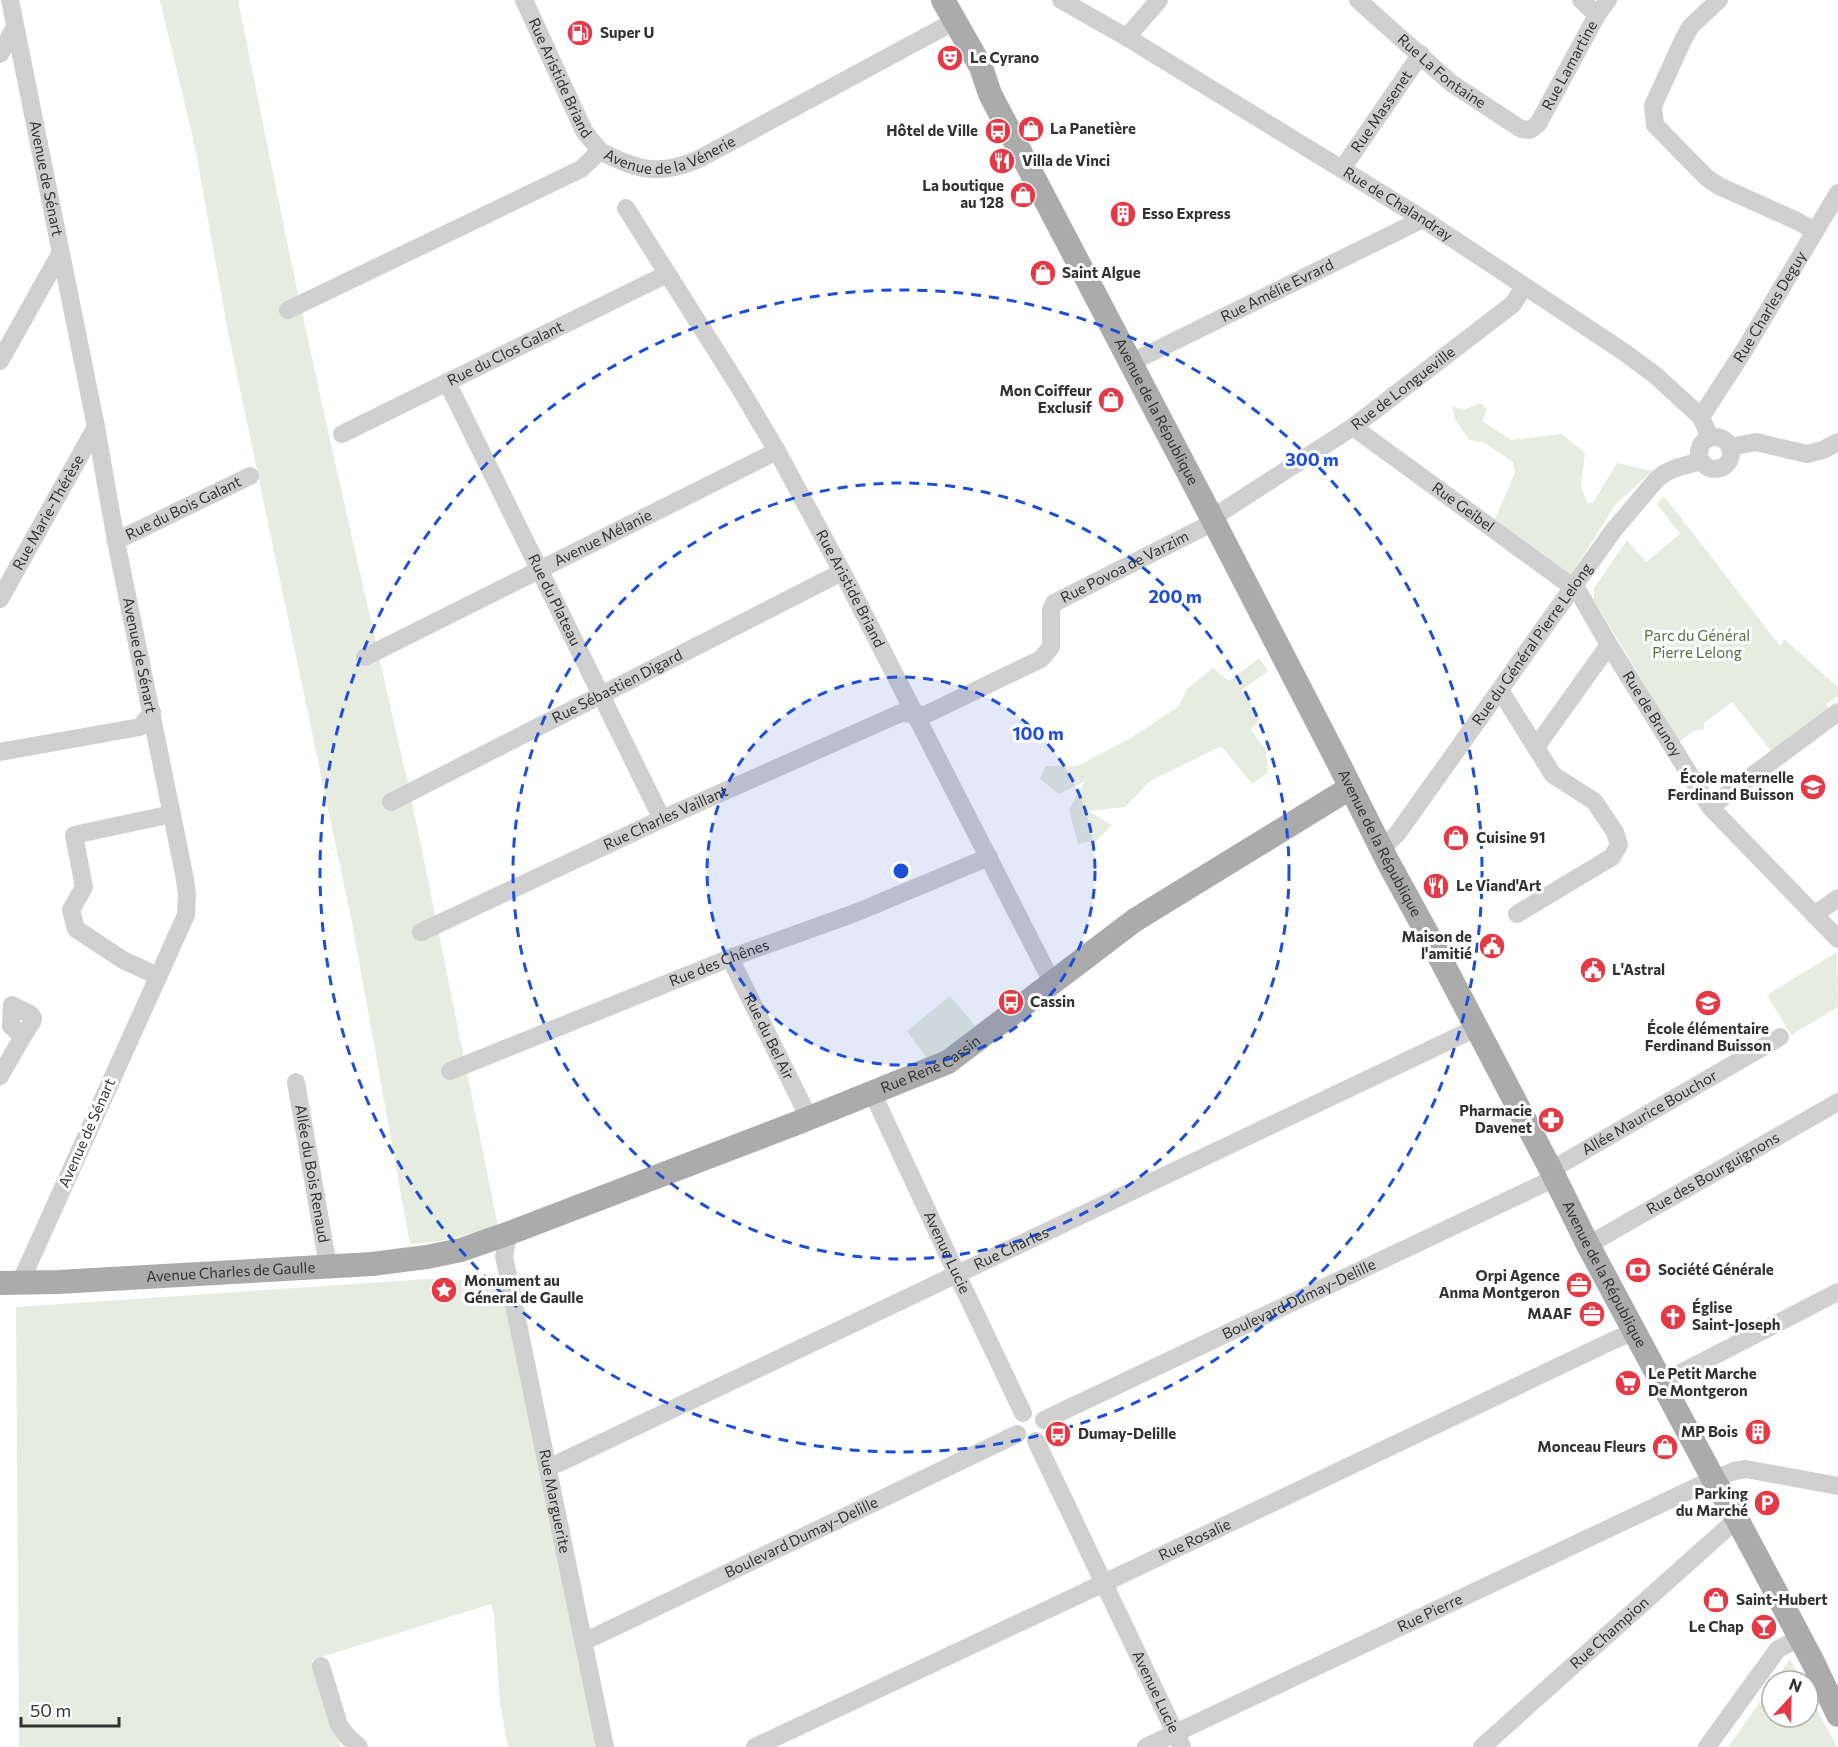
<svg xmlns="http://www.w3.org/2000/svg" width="1838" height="1747" font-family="Commissioner,sans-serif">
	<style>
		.green { fill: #e6ecdf }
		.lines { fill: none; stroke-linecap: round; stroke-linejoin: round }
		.minor { stroke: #d0d0d0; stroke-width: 18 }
		.major { stroke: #ababab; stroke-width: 24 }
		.ring { fill: none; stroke: #1d4ed8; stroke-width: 3; stroke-dasharray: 10 8 }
		.labels { text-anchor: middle; stroke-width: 6; stroke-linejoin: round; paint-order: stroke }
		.poi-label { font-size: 15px; font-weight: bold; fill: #333; stroke: #fff; text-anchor: start }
		.street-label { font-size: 15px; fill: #333; stroke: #fff }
		.park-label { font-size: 15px; fill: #56703f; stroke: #fff }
		.centre { fill: #1d4ed8; stroke: #fff; stroke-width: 3 }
		.ring-label { font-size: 18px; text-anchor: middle; font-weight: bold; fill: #1d4ed8; stroke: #fff; stroke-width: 6; stroke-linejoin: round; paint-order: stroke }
	</style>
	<rect width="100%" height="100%" fill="#fff"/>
	<path class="green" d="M 160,0 L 238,0 L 288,247 L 327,427 L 413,806 L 498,1226 L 442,1241 L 410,1244 L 352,923 L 228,332 L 195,147 Z
		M 1481,403 L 1487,410 L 1482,421 L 1511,440 L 1562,434 L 1585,453 L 1581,486 L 1587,503 L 1593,503 L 1617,463 L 1652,471 L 1615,505 L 1571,575 L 1495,519 L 1515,473 L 1513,462 L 1485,443 L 1469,440 L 1455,419 L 1452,406 L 1463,410 Z
		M 1664,496 L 1780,646 L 1784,639 L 1838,687 L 1838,696 L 1826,704 L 1829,709 L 1771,751 L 1732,702 L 1704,723 L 1704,729 L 1693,731 L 1679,742 L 1594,600 L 1594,588 L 1627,540 L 1646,562 L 1680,534 L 1657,504 Z
		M 1259,658 L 1268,671 L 1241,690 L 1260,719 L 1251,730 L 1266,750 L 1268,773 L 1252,784 L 1221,746 L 1150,781 L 1125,807 L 1089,811 L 1112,825 L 1097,840 L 1078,844 L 1069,810 L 1085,781 L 1059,794 L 1040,779 L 1046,766 L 1077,766 L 1131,738 L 1179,706 L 1187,689 L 1213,668 L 1229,681 Z
		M 1837,952 L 1838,1007 L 1791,1035 L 1767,995 Z
		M 950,996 L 977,1028 L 940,1055 L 928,1060 L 907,1031 Z
		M 427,1279 L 505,1281 L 600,1747 L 508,1747 L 500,1702 L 494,1615 L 491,1604 L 312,1660 L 341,1747 L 19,1747 L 16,1307 Z
		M 1790,1659 L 1802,1681 L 1775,1681 Z
		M 1772,1685 L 1772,1717 L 1808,1717 L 1808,1693 L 1837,1747 L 1728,1747 Z"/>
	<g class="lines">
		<g class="minor">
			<path id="s1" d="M 10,0 L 96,427 L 116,541 L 184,874 L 187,895 L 186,915 L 20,1283"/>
			<path id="s2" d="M 524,0 L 584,131 L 600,151"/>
			<path id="s3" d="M 1061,0 L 1128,38 L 1423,219 L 1624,352 L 1655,375 L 1701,417 L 1710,438"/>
			<path id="s4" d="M 1358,0 L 1451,83 L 1521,129 L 1530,130 L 1538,124 L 1597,15 L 1608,0"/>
			<path d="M 1581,0 L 1597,15"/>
			<path d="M 1719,0 L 1691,26 L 1683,40 L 1653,106 L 1655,125 L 1707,178 L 1719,186 L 1797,221 L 1815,231"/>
			<path d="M 1128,38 L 1133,30 L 1159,0"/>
			<path d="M 0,54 L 15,27"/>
			<path id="s5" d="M 1342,169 L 1421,54"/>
			<path id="s6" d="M 626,208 L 739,387 L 777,451 L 847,581 L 1052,982"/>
			<path id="s7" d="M 288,310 L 581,169 L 600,151 C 636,170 658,176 697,160 L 955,21"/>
			<path d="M 0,361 L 60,254"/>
			<path id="s8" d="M 1130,363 L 1423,219"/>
			<path id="s9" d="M 447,382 L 662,819"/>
			<path id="s10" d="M 1701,417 L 1745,349 L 1838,193"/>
			<path id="s11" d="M 1353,427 L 1578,591 L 1609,645 L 1710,807 L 1838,939"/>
			<path id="s12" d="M 342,434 L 667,274"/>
			<circle cx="1715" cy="453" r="16"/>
			<path d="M 1730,447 L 1756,442 L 1807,454 L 1823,450 L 1838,442"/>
			<path id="s13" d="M 116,541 L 250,476"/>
			<path id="s14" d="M 0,599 L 96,427"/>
			<path id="s15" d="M 365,657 L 777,451"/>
			<path d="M 1500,690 L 1553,775 L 1594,801 L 1615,832 L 1619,845 L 1612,857 L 1517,914"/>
			<path d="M 1536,747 L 1609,645"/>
			<path d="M 0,752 L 140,727 L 152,712"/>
			<path id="s16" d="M 391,802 L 842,572"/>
			<path d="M 1710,807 L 1838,712"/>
			<path id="s17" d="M 1381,849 L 1397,834 L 1613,531 L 1657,479 L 1665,473 L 1676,468 L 1701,461"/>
			<path d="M 1814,915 L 1838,898"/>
			<path id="s18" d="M 421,932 L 662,819 L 901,713 L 925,715 L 1041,659 L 1051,647 L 1051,610 L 1054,603 L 1206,526 L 1223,511 L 1353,427 L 1513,304 L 1524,287"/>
			<path id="s19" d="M 730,958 L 809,1118"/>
			<path d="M 158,976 L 123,960 L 76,929 L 71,910 L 84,887 L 74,835 L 172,814"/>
			<path d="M 12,1005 L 30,1014 L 33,1018 L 32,1022 L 23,1036 L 11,1026 Z"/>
			<path id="s20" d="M 450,1071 L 730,958 L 855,913 L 989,857"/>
			<path d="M 0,1076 L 23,1036"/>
			<path id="s21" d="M 296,1082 L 328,1266"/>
			<path id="s22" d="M 872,1092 L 962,1285 L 1023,1413"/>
			<path id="s23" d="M 1551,1170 L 1780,1037"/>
			<path id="s24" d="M 512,1232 L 507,1241 L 504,1256 L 605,1747"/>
			<path id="s25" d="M 1588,1245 L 1838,1102"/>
			<path d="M 1661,1383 L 1838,1292"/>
			<path id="s26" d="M 1044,1420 L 1555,1178"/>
			<path id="s27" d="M 1036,1441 L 1182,1747"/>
			<path id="s28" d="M 547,1466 L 559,1463 L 1476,1028"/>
			<path id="s29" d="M 584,1638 L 594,1637 L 1017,1434"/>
			<path d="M 321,1666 L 339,1725 L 347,1736 L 359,1747"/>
			<path id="s30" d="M 755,1747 L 1104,1583 L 1614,1340 L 1634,1332"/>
			<path id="s31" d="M 1146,1747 L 1703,1484 L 1734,1471 L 1746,1469 L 1838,1486"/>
			<path id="s32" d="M 1482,1747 L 1737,1519"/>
			<path d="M 1707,1747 L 1778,1649 L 1800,1638"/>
		</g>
		<g class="major">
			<path id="s33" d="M 943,0 L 981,67 L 990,94 L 1213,520 L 1340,766 L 1388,862 L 1428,935 L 1551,1170 L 1588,1245 L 1714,1480 L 1737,1519 L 1814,1664 L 1838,1715"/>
			<path id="s34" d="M 0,1283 L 58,1282 L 372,1264 L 427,1257 L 461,1250 L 512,1232 L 797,1123 L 948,1062 L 1135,920 L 1350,788"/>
		</g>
	</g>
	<circle cx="901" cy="871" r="194" fill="#1d4ed8" fill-opacity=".12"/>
	<g class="ring">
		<circle cx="901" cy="871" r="194"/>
		<circle cx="901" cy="871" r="388"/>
		<circle cx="901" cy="871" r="581"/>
	</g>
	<defs>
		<symbol id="fuel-disc" viewBox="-11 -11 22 22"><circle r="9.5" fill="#e63946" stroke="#fff"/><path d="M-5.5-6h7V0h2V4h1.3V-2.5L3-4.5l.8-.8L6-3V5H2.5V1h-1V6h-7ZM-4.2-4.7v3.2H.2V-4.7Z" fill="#fff"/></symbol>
		<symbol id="theatre-disc" viewBox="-11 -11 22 22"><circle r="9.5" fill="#e63946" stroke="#fff"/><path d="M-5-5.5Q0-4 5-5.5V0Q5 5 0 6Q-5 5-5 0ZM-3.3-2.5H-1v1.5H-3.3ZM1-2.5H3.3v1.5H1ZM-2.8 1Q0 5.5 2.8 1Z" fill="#fff"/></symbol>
		<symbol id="shop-disc" viewBox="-11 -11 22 22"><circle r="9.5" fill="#e63946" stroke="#fff"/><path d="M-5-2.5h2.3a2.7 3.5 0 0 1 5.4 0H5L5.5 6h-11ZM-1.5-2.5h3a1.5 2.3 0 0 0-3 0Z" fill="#fff"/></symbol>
		<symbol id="bus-disc" viewBox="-11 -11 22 22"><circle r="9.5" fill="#e63946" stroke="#fff"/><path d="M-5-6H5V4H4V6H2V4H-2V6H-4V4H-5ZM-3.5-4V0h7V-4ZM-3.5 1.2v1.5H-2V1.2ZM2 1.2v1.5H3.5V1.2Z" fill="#fff"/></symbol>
		<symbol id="restaurant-disc" viewBox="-11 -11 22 22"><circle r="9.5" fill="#e63946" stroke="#fff"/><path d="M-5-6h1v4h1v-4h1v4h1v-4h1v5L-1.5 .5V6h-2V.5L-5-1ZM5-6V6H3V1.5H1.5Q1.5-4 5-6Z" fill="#fff"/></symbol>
		<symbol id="building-disc" viewBox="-11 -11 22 22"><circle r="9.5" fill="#e63946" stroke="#fff"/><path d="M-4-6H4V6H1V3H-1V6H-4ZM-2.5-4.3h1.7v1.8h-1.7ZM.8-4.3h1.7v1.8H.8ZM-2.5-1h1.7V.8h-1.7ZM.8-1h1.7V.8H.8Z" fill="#fff"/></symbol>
		<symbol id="school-disc" viewBox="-11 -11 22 22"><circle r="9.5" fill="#e63946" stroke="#fff"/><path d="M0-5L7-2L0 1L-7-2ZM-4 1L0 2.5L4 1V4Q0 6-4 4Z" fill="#fff"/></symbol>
		<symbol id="civic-disc" viewBox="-11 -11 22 22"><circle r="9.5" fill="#e63946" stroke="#fff"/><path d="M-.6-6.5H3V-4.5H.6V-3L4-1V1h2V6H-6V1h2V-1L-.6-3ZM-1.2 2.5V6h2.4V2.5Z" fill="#fff"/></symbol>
		<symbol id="pharmacy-disc" viewBox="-11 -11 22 22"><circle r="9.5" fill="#e63946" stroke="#fff"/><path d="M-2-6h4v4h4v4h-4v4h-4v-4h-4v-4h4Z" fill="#fff"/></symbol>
		<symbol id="bank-disc" viewBox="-11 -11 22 22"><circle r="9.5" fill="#e63946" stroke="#fff"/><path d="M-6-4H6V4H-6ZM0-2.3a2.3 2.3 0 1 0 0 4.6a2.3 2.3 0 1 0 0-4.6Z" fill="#fff"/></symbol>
		<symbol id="office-disc" viewBox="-11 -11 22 22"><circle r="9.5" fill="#e63946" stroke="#fff"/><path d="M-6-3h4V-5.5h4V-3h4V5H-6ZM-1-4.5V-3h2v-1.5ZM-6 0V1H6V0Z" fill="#fff"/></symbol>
		<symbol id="sight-disc" viewBox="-11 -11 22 22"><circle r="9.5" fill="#e63946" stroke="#fff"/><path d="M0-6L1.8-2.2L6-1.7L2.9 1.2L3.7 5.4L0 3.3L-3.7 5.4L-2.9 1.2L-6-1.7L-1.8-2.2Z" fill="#fff"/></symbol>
		<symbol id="church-disc" viewBox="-11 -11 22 22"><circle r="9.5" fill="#e63946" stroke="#fff"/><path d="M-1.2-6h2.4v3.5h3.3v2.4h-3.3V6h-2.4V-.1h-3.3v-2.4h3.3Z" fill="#fff"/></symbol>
		<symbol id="supermarket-disc" viewBox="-11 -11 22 22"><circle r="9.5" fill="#e63946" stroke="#fff"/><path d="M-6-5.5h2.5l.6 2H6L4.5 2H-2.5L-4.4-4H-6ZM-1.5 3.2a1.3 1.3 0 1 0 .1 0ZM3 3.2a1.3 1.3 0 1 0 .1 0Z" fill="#fff"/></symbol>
		<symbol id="parking-disc" viewBox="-11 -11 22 22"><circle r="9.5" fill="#e63946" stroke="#fff"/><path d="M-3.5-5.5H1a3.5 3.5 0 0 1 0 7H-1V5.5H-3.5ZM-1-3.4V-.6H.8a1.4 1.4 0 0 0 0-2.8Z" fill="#fff"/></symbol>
		<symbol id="bar-disc" viewBox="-11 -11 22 22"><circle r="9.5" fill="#e63946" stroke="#fff"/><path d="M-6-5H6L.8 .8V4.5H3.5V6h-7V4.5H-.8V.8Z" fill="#fff"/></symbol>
	</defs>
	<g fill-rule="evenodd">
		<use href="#fuel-disc" x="565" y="18" width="30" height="30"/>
		<use href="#theatre-disc" x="935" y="43" width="30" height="30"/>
		<use href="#shop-disc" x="1016" y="114" width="30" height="30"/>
		<use href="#bus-disc" x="983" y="116" width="30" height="30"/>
		<use href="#restaurant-disc" x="987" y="146" width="30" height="30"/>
		<use href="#shop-disc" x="1008" y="180" width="30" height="30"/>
		<use href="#building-disc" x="1108" y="199" width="30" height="30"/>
		<use href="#shop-disc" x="1028" y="258" width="30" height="30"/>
		<use href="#shop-disc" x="1096" y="385" width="30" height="30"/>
		<use href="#school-disc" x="1798" y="772" width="30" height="30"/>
		<use href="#shop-disc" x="1441" y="823" width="30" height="30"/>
		<use href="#restaurant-disc" x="1421" y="871" width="30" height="30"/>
		<use href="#civic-disc" x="1477" y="931" width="30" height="30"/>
		<use href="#civic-disc" x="1578" y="955" width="30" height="30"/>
		<use href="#bus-disc" x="996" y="987" width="30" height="30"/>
		<use href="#school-disc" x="1693" y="988" width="30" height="30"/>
		<use href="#pharmacy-disc" x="1536" y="1105" width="30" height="30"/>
		<use href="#bank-disc" x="1623" y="1255" width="30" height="30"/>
		<use href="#office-disc" x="1564" y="1270" width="30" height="30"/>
		<use href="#sight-disc" x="429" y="1275" width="30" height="30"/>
		<use href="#office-disc" x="1577" y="1299" width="30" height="30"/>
		<use href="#church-disc" x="1658" y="1302" width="30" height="30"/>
		<use href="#supermarket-disc" x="1613" y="1368" width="30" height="30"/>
		<use href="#building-disc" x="1743" y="1417" width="30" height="30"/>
		<use href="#bus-disc" x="1043" y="1419" width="30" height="30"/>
		<use href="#shop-disc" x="1650" y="1432" width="30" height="30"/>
		<use href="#parking-disc" x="1752" y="1488" width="30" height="30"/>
		<use href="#shop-disc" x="1701" y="1585" width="30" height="30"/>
		<use href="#bar-disc" x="1749" y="1612" width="30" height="30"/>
	</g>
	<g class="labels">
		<g class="poi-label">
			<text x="600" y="38">Super U</text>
			<text x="970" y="63">Le Cyrano</text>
			<text x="1050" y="134">La Panetière</text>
			<text x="978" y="136" text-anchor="end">Hôtel de Ville</text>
			<text x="1022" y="166">Villa de Vinci</text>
			<text x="1004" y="191" text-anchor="end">La boutique<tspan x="1004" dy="17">au 128</tspan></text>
			<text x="1142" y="219">Esso Express</text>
			<text x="1062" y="278">Saint Algue</text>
			<text x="1092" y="396" text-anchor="end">Mon Coiffeur<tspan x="1092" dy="17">Exclusif</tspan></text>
			<text x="1794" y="783" text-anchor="end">École maternelle<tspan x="1794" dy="17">Ferdinand Buisson</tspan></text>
			<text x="1476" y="843">Cuisine 91</text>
			<text x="1456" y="891">Le Viand'Art</text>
			<text x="1472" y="942" text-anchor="end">Maison de<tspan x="1472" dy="17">l'amitié</tspan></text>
			<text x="1612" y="975">L'Astral</text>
			<text x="1030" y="1007">Cassin</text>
			<text x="1708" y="1034" text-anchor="middle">École élémentaire<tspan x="1708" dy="17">Ferdinand Buisson</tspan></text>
			<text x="1532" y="1116" text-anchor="end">Pharmacie<tspan x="1532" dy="17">Davenet</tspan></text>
			<text x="1658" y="1275">Société Générale</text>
			<text x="1560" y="1281" text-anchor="end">Orpi Agence<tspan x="1560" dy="17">Anma Montgeron</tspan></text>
			<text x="464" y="1286">Monument au<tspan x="464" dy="17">Géneral de Gaulle</tspan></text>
			<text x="1692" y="1313">Église<tspan x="1692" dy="17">Saint-Joseph</tspan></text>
			<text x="1572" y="1319" text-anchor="end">MAAF</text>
			<text x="1648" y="1379">Le Petit Marche<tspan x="1648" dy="17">De Montgeron</tspan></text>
			<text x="1738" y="1437" text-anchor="end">MP Bois</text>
			<text x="1078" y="1439">Dumay-Delille</text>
			<text x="1646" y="1452" text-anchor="end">Monceau Fleurs</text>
			<text x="1748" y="1499" text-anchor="end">Parking<tspan x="1748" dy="17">du Marché</tspan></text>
			<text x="1736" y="1605">Saint-Hubert</text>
			<text x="1744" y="1632" text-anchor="end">Le Chap</text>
		</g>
		<g class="street-label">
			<text dy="5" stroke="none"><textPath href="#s4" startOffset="294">Rue Lamartine</textPath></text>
			<text dy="5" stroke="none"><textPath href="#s4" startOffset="110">Rue La Fontaine</textPath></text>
			<text dy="5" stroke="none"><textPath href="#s2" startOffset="86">Rue Aristide Briand</textPath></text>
			<text dy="5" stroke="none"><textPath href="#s5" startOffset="70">Rue Massenet</textPath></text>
			<text dy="5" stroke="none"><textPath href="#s7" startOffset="426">Avenue de la Vénerie</textPath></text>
			<text dy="5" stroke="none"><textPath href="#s1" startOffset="182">Avenue de Sénart</textPath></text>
			<text dy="5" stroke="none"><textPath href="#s3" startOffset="394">Rue de Chalandray</textPath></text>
			<text dy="5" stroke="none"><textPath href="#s8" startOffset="164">Rue Amélie Evrard</textPath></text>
			<text dy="5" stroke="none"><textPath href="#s10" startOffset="130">Rue Charles Deguy</textPath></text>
			<text dy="5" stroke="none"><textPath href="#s12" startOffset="182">Rue du Clos Galant</textPath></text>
			<text dy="5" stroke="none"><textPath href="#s18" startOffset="1152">Rue de Longueville</textPath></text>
			<text dy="5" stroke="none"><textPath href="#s33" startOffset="464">Avenue de la République</textPath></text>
			<text dy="5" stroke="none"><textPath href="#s13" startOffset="75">Rue du Bois Galant</textPath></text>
			<text dy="5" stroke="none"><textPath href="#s11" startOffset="136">Rue Geibel</textPath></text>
			<text dy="5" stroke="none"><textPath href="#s14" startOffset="99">Rue Marie-Thérèse</textPath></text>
			<text dy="5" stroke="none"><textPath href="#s15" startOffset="266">Avenue Mélanie</textPath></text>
			<text dy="5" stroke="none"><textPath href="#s18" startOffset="820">Rue Povoa de Varzim</textPath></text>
			<text dy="5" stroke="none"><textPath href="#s6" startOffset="442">Rue Aristide Briand</textPath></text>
			<text dy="5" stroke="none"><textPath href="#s9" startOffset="243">Rue du Plateau</textPath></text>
			<text dy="5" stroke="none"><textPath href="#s17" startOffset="255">Rue du Général Pierre Lelong</textPath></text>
			<text dy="5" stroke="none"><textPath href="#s1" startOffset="668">Avenue de Sénart</textPath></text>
			<text dy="5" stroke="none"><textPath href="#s16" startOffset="254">Rue Sébastien Digard</textPath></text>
			<text dy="5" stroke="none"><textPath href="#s11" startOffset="422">Rue de Brunoy</textPath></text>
			<text dy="5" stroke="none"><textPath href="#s18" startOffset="270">Rue Charles Vaillant</textPath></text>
			<text dy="5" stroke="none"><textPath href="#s33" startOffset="950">Avenue de la République</textPath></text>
			<text dy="5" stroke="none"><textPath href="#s20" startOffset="290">Rue des Chênes</textPath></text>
			<text dy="5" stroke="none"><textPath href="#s19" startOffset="88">Rue du Bel Air</textPath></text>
			<text dy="5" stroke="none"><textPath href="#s34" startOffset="968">Rue René Cassin</textPath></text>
			<text dy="5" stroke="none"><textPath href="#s23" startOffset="114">Allée Maurice Bouchor</textPath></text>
			<text transform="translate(87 1133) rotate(-66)" y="5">Avenue de Sénart</text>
			<text dy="5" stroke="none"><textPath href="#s21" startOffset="93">Allée du Bois Renaud</textPath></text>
			<text dy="5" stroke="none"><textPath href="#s25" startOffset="144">Rue des Bourguignons</textPath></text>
			<text dy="5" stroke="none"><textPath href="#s28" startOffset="513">Rue Charles</textPath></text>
			<text dy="5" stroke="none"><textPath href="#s22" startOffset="177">Avenue Lucie</textPath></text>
			<text dy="5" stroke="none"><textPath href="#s34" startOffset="231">Avenue Charles de Gaulle</textPath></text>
			<text dy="5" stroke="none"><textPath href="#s33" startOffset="1436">Avenue de la République</textPath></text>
			<text dy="5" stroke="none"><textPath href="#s26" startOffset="282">Boulevard Dumay-Delille</textPath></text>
			<text dy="5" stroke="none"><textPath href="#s24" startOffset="276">Rue Marguerite</textPath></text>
			<text dy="5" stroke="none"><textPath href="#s29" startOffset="240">Boulevard Dumay-Delille</textPath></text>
			<text dy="5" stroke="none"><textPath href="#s30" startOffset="486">Rue Rosalie</textPath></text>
			<text dy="5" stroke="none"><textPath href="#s31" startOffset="314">Rue Pierre</textPath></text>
			<text dy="5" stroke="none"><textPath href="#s32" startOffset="171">Rue Champion</textPath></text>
			<text dy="5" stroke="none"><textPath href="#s27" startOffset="278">Avenue Lucie</textPath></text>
		</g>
		<g class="park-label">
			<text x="1697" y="641">Parc du Général<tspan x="1697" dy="17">Pierre Lelong</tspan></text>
		</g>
	</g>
	<circle cx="901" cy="871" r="9" class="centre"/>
	<g class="ring-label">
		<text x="1312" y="466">300 m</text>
		<text x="1175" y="603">200 m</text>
		<text x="1038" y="740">100 m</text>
	</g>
	<g transform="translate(1790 1699) rotate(22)"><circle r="28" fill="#ffffff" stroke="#adadad" stroke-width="1.5"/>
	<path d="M0-4.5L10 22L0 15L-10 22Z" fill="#e63946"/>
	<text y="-9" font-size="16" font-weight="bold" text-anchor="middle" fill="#333333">N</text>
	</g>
	<path d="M21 1717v9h98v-9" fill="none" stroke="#333333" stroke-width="3"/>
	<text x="30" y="1717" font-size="18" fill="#333333" stroke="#ffffff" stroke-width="4.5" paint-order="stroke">50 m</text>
</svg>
